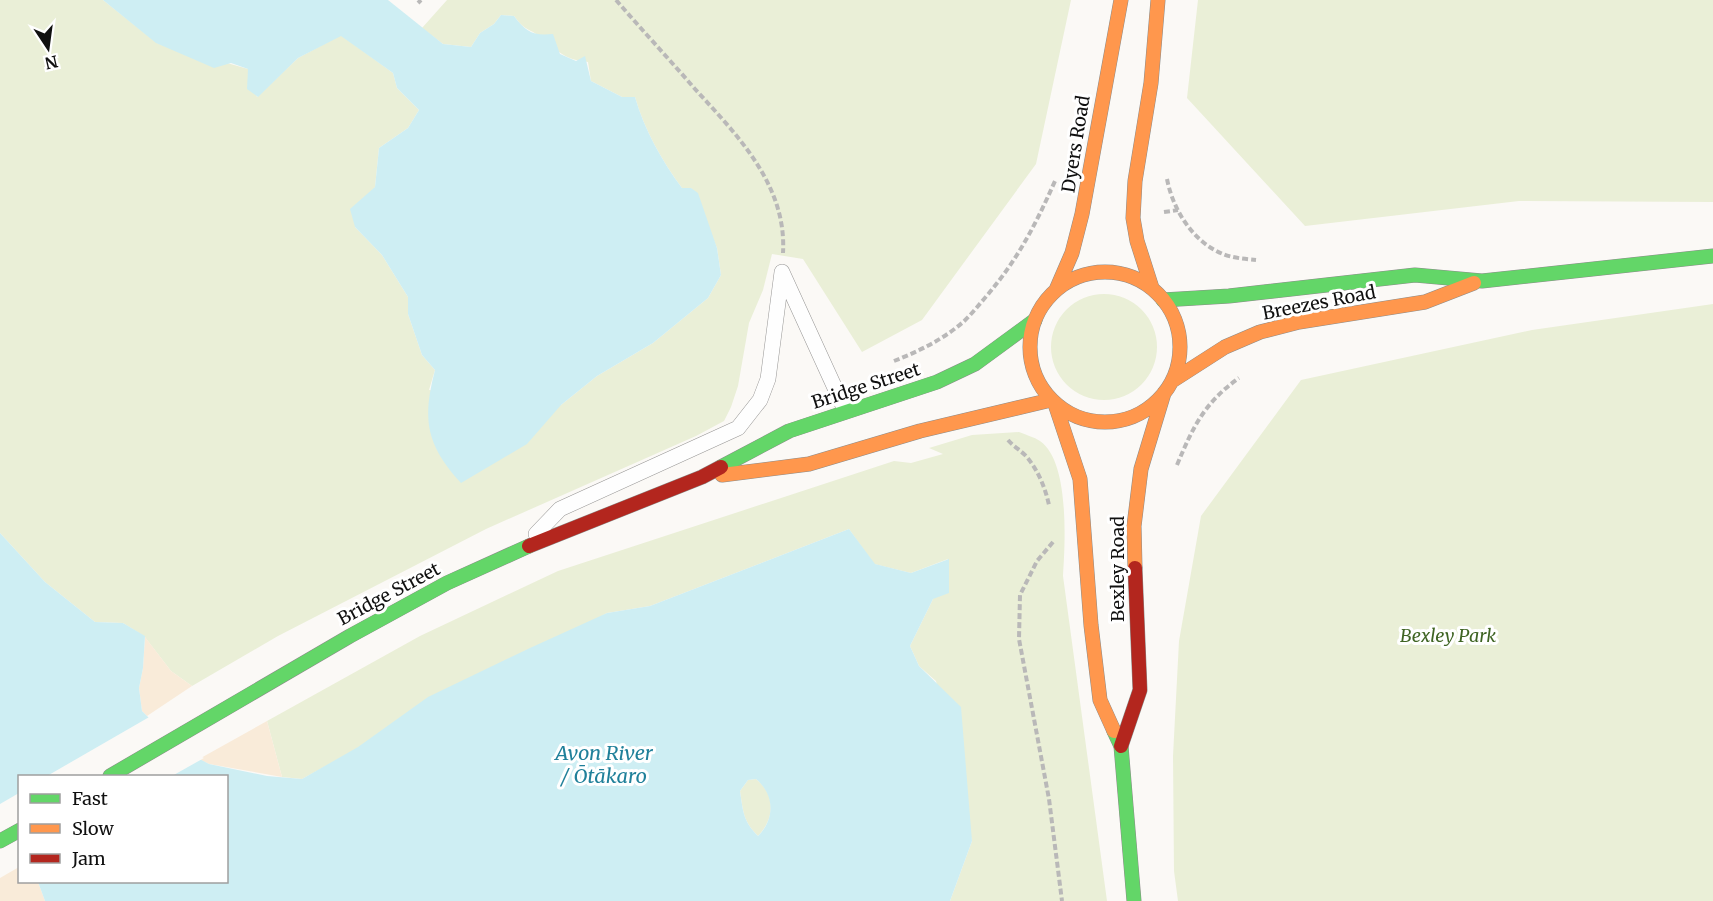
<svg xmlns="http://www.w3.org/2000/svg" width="1713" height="901" font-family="Merriweather,serif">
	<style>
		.green { fill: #eaefd7 }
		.sand { fill: #f9ebd9 }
		.water { fill: #ceeef3; fill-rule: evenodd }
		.pier { fill: #fbf9f6 }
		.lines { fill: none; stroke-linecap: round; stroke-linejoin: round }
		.lane-casing { stroke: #969594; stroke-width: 16 }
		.fast-casing { stroke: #8c8c8a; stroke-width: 15 }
		.slow-casing { stroke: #8c8c8a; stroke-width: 15 }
		.jam-casing { stroke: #8c8c8a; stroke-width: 15 }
		.path { stroke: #b9b8b8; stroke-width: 4; stroke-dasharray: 6 3; stroke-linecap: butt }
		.lane { stroke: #fefefe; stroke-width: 15 }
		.fast { stroke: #63d668; stroke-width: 14 }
		.slow { stroke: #ff974d; stroke-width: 14 }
		.jam { stroke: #b3261e; stroke-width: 14 }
		.labels { text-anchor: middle; stroke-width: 6; stroke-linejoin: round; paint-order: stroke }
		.street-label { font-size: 18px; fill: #101010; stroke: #fff }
		.park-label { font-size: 18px; font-style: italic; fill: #3f6423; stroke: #fff }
		.water-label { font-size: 20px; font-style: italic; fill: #20809a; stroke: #fff }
	</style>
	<rect width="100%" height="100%" fill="#fbf9f6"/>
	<path class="green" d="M 0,0 L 103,0 L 157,43 L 248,69 L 257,97 L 298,58 L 341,35 L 393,73 L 397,88 L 419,110 L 408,128 L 379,148 L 375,187 L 355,227 L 382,255 L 408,297 L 408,314 L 422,355 L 435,370 L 429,390 L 561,405 L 597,376 L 653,343 L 708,298 L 721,275 L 717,248 L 691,188 L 682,188 C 662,161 644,129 635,97 L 622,97 L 591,81 L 588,62 C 561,59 559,50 539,36 C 527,27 525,31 514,16 L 501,15 L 494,24 L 480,33 L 471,47 L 443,44 L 422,28 L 447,0 L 1071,0 L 1036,164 L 922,320 L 862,352 L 803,259 L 772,254 L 763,290 L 749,323 L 738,386 L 731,407 L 724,421 L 696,436 L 486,529 L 278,636 L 192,686 L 171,671 L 144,636 L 123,623 L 95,622 L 45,582 L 0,533 Z
		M 1198,0 L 1713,0 L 1713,202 L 1519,201 L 1305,226 L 1187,98 Z
		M1051 347a53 53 0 1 1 106 0a53 53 0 1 1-106 0Z
		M 1713,304 L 1713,901 L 1178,901 L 1174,871 L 1173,756 L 1179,641 L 1201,516 L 1301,380 L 1532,330 Z
		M 1019,432 C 1026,435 1034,437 1040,441 C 1070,462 1065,544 1063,576 L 1107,901 L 950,901 L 972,841 L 936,681 L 919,666 L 910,646 L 933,599 L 948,559 L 911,573 L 874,564 L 849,529 L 650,606 L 607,613 L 302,779 L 282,777 L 267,721 L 420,636 L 558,571 L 894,461 L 911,463 L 943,454 L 929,448 L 972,435 Z
		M 756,779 C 776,795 775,818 758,836 C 743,821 743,811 740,791 L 748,780 Z"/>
	<path class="sand" d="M 145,637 L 171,671 L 192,686 L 147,716 L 142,711 L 139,688 L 143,668 Z
		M 267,721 L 282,777 L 209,764 L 199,759 Z
		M 19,867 L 20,882 L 38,882 L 45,901 L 0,901 L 0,878 Z"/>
	<path class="water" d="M 103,0 L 388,0 L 443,44 L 471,47 L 480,33 L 494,24 L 501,15 L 514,16 C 526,32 533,36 553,34 L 560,54 L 576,61 L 585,56 L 591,81 L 622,97 L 635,97 C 644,129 662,161 682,188 L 691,188 L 698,193 L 717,248 L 721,275 L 708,298 L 653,343 L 597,376 L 561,405 L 527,444 L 461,483 C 426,444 422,420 435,370 L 422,355 L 408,314 L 408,297 L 382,255 L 355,227 L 350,209 L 375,187 L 379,148 L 408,128 L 419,110 L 397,88 L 393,73 L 341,36 L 298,58 L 258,97 L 247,89 L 248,69 L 231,63 L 214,68 L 156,43 Z
		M 849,529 L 875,564 L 911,573 L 949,559 L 949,593 L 933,599 L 910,646 L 919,666 L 961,707 L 972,841 L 950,901 L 45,901 L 38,882 L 226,882 L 226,776 L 20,776 L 19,860 L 0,847 L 0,533 L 45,582 L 95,622 L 123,623 L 145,636 L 143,668 L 139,688 L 142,711 L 179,748 L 209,764 L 267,776 L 302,779 L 358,747 L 428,697 L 530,648 L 607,613 L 650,606 ZM 756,779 C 775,795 775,819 758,836 C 743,821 743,811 740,791 L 748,780 Z"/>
	<path class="pier" d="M 151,716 L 181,745 L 204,758 L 172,776 L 47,776 Z
		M 19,793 L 20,863 L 0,850 L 0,804 Z"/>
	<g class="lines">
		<defs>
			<path id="lane" d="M 782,272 L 845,410
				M 536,534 L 560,509 L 738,428 L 760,400 L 768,379 L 782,272"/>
			<path id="fast" d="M 1163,300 L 1229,296 L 1415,275 L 1482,281 L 1713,256
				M 721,467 L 789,431 L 937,382 L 975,364 L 1035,320
				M 1114,731 L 1121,746 L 1134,901
				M 110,776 L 350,636 L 447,583 L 529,546
				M 0,841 L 20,830"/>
			<path id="slow" d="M1030 347a75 75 0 1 1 150 0a75 75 0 1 1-150 0Z
				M 1152,288 L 1137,241 L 1133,218 L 1135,181 L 1151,83 L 1158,0
				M 1056,290 L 1072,253 L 1082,214 L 1121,0
				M 1172,381 L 1225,347 L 1260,332 L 1299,322 L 1425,302 L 1474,283
				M 1055,404 L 1080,479 L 1091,625 L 1100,700 L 1114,731
				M 722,475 L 809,464 L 920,431 L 1051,400
				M 1135,568 L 1134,526 L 1141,469 L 1164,393"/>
			<path id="jam" d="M 529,546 L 702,477 L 721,467
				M 1121,746 L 1140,690 L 1135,568"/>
		</defs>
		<use href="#lane" class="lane-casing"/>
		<use href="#fast" class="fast-casing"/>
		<use href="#slow" class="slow-casing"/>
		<use href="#jam" class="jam-casing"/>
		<path class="path" d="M 616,0 C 642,30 669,59 695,89 C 737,135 787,185 783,253
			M 418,3 L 421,0
			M 1167,179 C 1173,210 1193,242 1223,254 C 1232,258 1246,259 1256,260
			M 1164,212 L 1178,210
			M 894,361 C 917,352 942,340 962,323 C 970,316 977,307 984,299 C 1017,261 1035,226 1055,181
			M 1008,440 C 1013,446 1020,450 1026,456 C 1038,470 1045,487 1049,505
			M 1177,465 C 1193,427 1204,403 1239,378
			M 1053,542 L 1037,561 L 1020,595 L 1019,639 L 1049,799 L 1062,901"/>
		<use href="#lane" class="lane"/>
		<use href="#fast" class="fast"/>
		<use href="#slow" class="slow"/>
		<use href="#jam" class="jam"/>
	</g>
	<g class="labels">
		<g class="street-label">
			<text transform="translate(1076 144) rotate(-81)" y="6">Dyers Road</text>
			<text transform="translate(1319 303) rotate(-11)" y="6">Breezes Road</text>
			<text transform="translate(866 386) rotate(-18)" y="6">Bridge Street</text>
			<text transform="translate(1118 569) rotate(-90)" y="6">Bexley Road</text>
			<text transform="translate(389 594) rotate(-28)" y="6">Bridge Street</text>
		</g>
		<g class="park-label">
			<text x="1448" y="642">Bexley Park</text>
		</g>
		<g class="water-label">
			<text x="604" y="760">Avon River<tspan x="604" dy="23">/ Ōtākaro</tspan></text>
		</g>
	</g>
	<rect x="18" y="775" width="210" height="108" fill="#ffffff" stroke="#9f9f9f" stroke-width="1.5"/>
	<rect x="30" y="794" width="30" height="9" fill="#63d668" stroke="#9f9f9f" stroke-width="1.5"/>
	<text x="72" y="805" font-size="18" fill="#101010">Fast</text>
	<rect x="30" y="824" width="30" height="9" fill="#ff974d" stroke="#9f9f9f" stroke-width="1.5"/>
	<text x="72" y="835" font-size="18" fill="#101010">Slow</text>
	<rect x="30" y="854" width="30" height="9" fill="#b3261e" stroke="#9f9f9f" stroke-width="1.5"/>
	<text x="72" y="865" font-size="18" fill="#101010">Jam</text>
	<g transform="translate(48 48) rotate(167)" stroke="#ffffff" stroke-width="4.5" paint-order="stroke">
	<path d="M0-4.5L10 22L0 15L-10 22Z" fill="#101010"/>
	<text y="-9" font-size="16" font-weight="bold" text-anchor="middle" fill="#101010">N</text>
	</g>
</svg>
